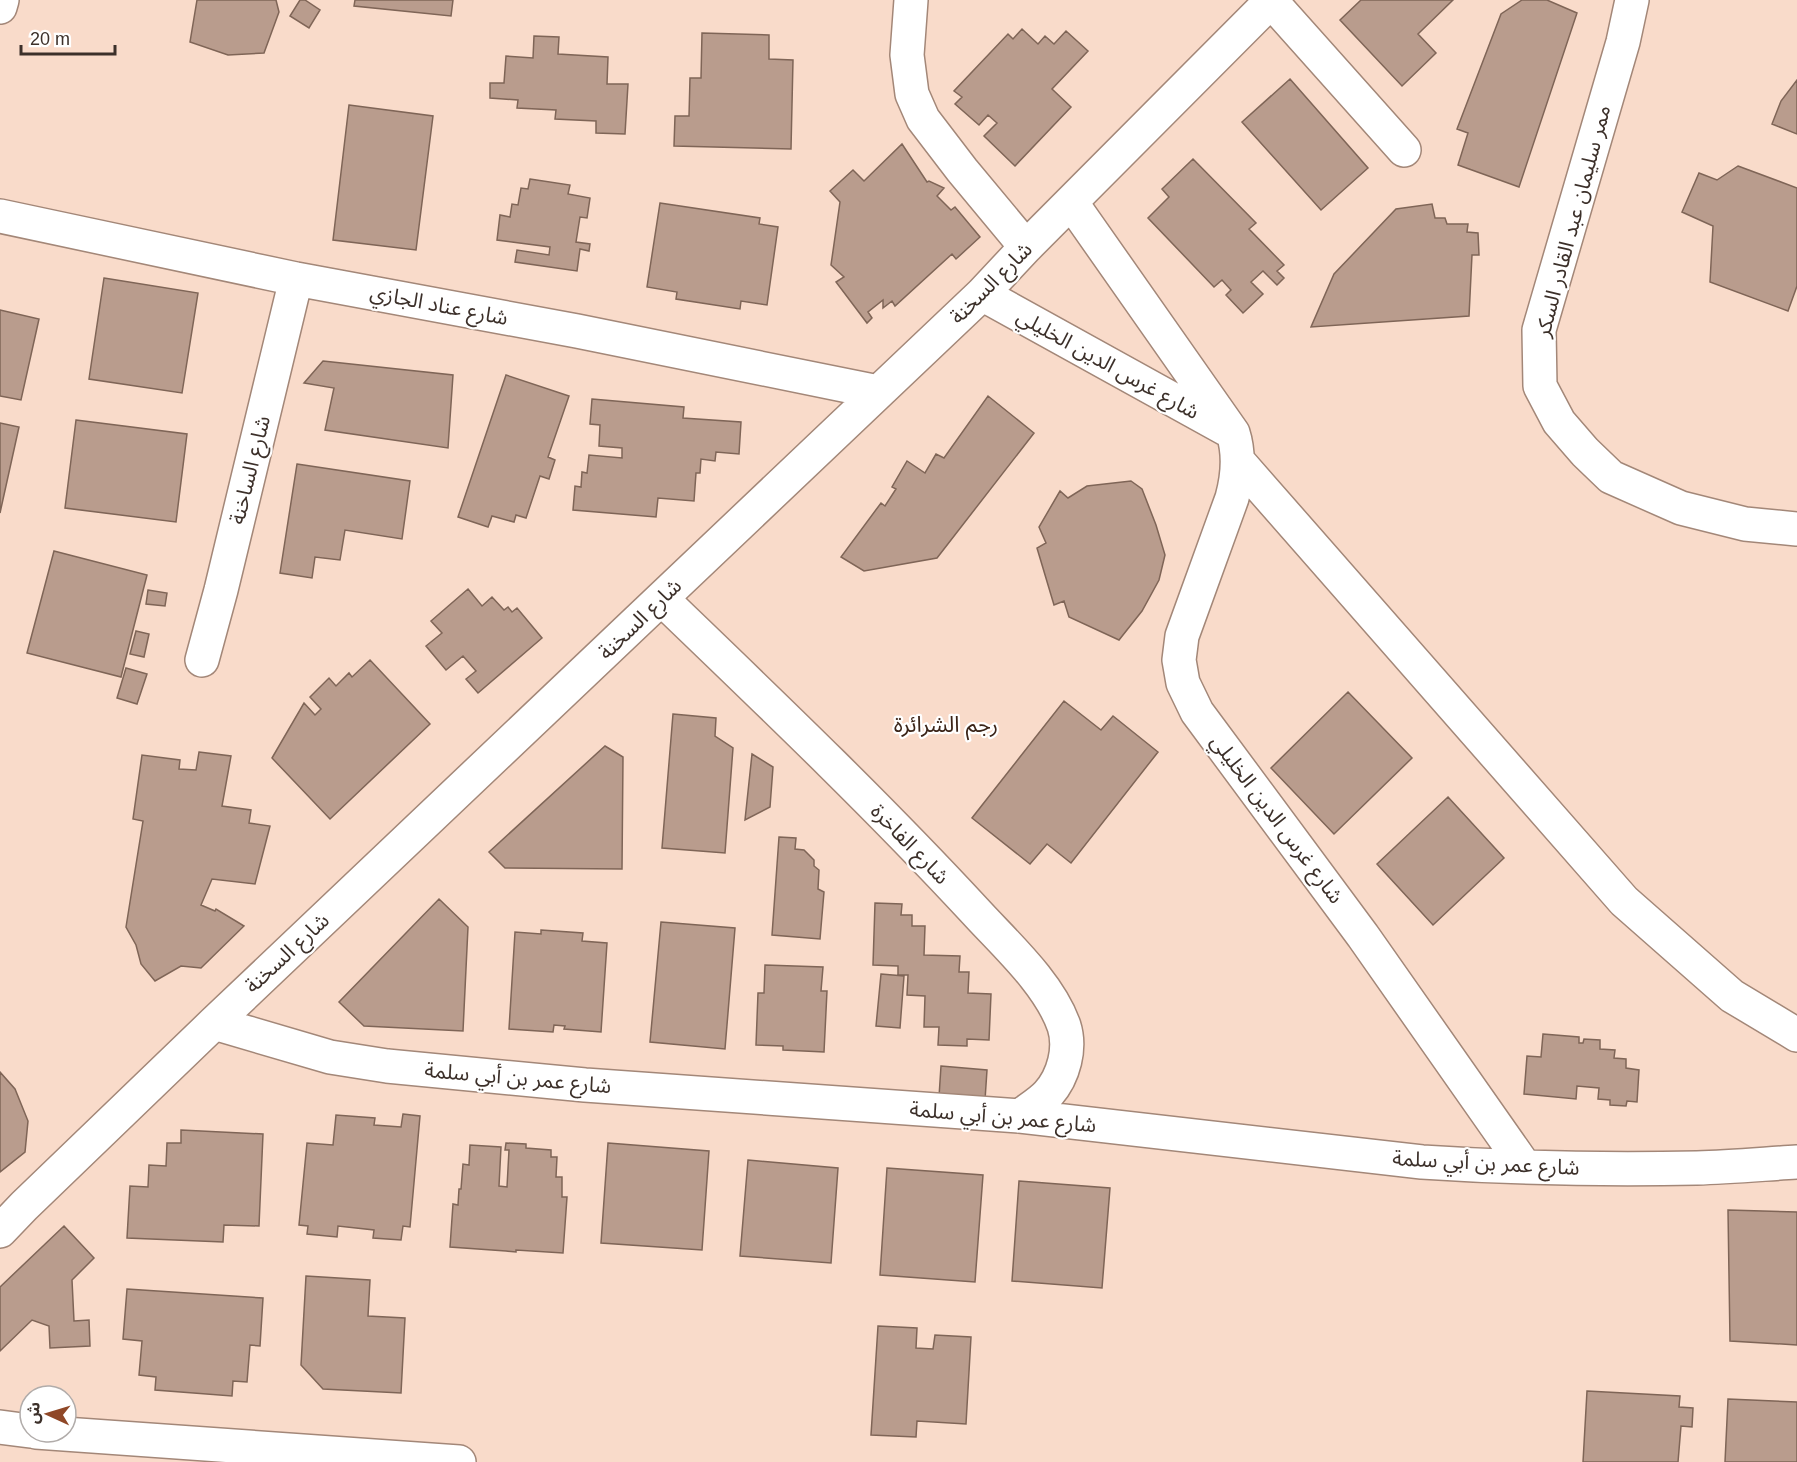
<svg xmlns="http://www.w3.org/2000/svg" width="1797" height="1462" font-family="Helvetica,'Noto Sans Arabic',sans-serif">
	<style>
		.building { fill: #b99c8d; stroke: #7f6557; stroke-width: 1.5 }
		.lines { fill: none; stroke-linecap: round; stroke-linejoin: round }
		.minor-casing { stroke: #a38778; stroke-width: 36 }
		.minor { stroke: #fff; stroke-width: 33 }
		.labels { text-anchor: middle; stroke-width: 4.5; stroke-linejoin: round; paint-order: stroke }
		.street-label { font-size: 21px; fill: #3c302a; stroke: #fff }
		.neighbourhood-label { font-size: 22px; fill: #3b2418; stroke: #fff }
	</style>
	<rect width="100%" height="100%" fill="#f9dbca"/>
	<path class="building" d="M 197,0 L 276,0 L 279,12 L 264,53 L 228,55 L 190,42 Z
		M 300,0 L 305,0 L 320,10 L 309,28 L 290,16 Z
		M 355,0 L 453,0 L 451,16 L 354,6 Z
		M 1361,0 L 1453,0 L 1418,34 L 1436,53 L 1402,86 L 1340,20 Z
		M 1522,0 L 1547,0 L 1577,13 L 1519,187 L 1458,165 L 1468,133 L 1457,129 L 1501,14 Z
		M 1022,29 L 1038,44 L 1045,36 L 1054,44 L 1066,31 L 1088,51 L 1052,89 L 1071,107 L 1015,166 L 984,136 L 997,123 L 988,115 L 979,125 L 955,104 L 962,97 L 954,91 L 1008,34 L 1013,39 Z
		M 702,33 L 769,35 L 769,59 L 793,60 L 791,149 L 674,146 L 675,116 L 689,116 L 690,78 L 701,78 Z
		M 534,36 L 559,37 L 558,54 L 608,57 L 607,84 L 628,84 L 625,134 L 596,133 L 596,121 L 555,119 L 556,110 L 517,108 L 518,100 L 490,98 L 490,83 L 504,83 L 506,56 L 533,58 Z
		M 1290,79 L 1368,168 L 1321,210 L 1242,122 Z
		M 1797,80 L 1797,134 L 1772,124 L 1781,101 Z
		M 349,105 L 433,116 L 416,250 L 333,240 Z
		M 902,144 L 927,182 L 929,181 L 944,188 L 937,196 L 951,210 L 955,207 L 980,237 L 956,259 L 952,254 L 895,306 L 892,301 L 883,308 L 883,300 L 868,312 L 872,318 L 867,323 L 836,282 L 844,277 L 831,265 L 840,202 L 830,191 L 853,170 L 864,181 Z
		M 1193,159 L 1256,223 L 1249,229 L 1284,265 L 1277,271 L 1284,278 L 1277,285 L 1263,271 L 1251,282 L 1263,294 L 1243,313 L 1226,295 L 1231,290 L 1222,280 L 1214,287 L 1148,218 L 1169,197 L 1162,189 Z
		M 1738,166 L 1797,188 L 1797,286 L 1788,311 L 1710,282 L 1713,226 L 1682,212 L 1699,173 L 1717,180 Z
		M 530,179 L 570,185 L 568,194 L 590,198 L 587,218 L 580,217 L 576,242 L 590,244 L 589,251 L 580,249 L 577,271 L 515,262 L 517,250 L 549,255 L 550,247 L 497,240 L 500,215 L 510,217 L 512,204 L 518,205 L 521,188 L 528,189 Z
		M 660,203 L 760,218 L 759,224 L 778,227 L 767,305 L 741,301 L 740,309 L 676,299 L 677,292 L 647,287 Z
		M 1432,204 L 1435,218 L 1445,218 L 1447,224 L 1468,224 L 1467,232 L 1478,233 L 1479,255 L 1472,255 L 1469,316 L 1311,327 L 1334,274 L 1396,209 Z
		M 104,278 L 198,293 L 182,393 L 89,379 Z
		M 0,310 L 39,319 L 21,400 L 0,396 Z
		M 323,361 L 453,375 L 448,448 L 325,430 L 334,388 L 304,383 Z
		M 506,375 L 569,396 L 548,457 L 555,460 L 549,479 L 540,476 L 526,518 L 516,515 L 514,522 L 492,516 L 488,527 L 458,517 Z
		M 988,396 L 1034,433 L 937,558 L 864,571 L 841,557 L 881,503 L 885,506 L 896,489 L 892,487 L 907,461 L 925,473 L 936,454 L 944,458 Z
		M 592,399 L 684,407 L 683,418 L 741,422 L 739,454 L 716,452 L 715,461 L 701,459 L 700,473 L 696,473 L 694,501 L 658,498 L 656,517 L 573,510 L 575,486 L 581,487 L 582,472 L 587,473 L 589,455 L 622,458 L 622,448 L 599,446 L 600,425 L 590,424 Z
		M 76,420 L 187,434 L 176,522 L 65,508 Z
		M 0,423 L 19,427 L 0,513 Z
		M 297,464 L 410,481 L 402,539 L 345,530 L 340,560 L 315,557 L 312,578 L 280,573 Z
		M 1131,481 L 1142,489 L 1156,525 L 1165,555 L 1159,580 L 1142,611 L 1119,640 L 1069,617 L 1064,601 L 1054,605 L 1037,548 L 1046,543 L 1039,527 L 1060,491 L 1068,498 L 1087,486 Z
		M 54,551 L 147,575 L 121,677 L 27,653 Z
		M 468,589 L 482,606 L 492,597 L 504,610 L 508,607 L 512,612 L 517,608 L 542,638 L 478,693 L 466,679 L 476,671 L 463,656 L 446,670 L 426,646 L 442,633 L 431,621 Z
		M 148,590 L 167,593 L 165,606 L 146,604 Z
		M 136,631 L 149,634 L 144,657 L 130,654 Z
		M 370,660 L 430,724 L 330,819 L 272,758 L 304,703 L 315,715 L 321,709 L 310,697 L 329,678 L 336,686 L 349,673 L 352,677 Z
		M 126,668 L 147,674 L 137,704 L 117,698 Z
		M 1348,692 L 1412,758 L 1334,834 L 1271,768 Z
		M 1064,701 L 1101,730 L 1113,716 L 1158,752 L 1071,863 L 1047,844 L 1030,864 L 972,818 Z
		M 673,714 L 716,718 L 715,736 L 733,748 L 725,853 L 662,848 Z
		M 605,746 L 623,757 L 622,869 L 505,868 L 489,852 Z
		M 199,752 L 231,756 L 222,806 L 251,810 L 249,823 L 270,826 L 255,884 L 212,879 L 201,905 L 215,911 L 216,909 L 244,926 L 201,968 L 181,966 L 155,981 L 141,964 L 136,945 L 126,927 L 143,821 L 133,819 L 142,755 L 180,760 L 179,769 L 196,770 Z
		M 752,754 L 773,767 L 770,807 L 745,820 Z
		M 1448,797 L 1504,858 L 1433,925 L 1377,864 Z
		M 779,837 L 796,838 L 795,849 L 804,850 L 814,860 L 814,866 L 819,870 L 818,889 L 824,892 L 820,939 L 772,935 Z
		M 439,899 L 468,927 L 463,1031 L 364,1026 L 339,1002 Z
		M 875,903 L 902,904 L 901,915 L 912,915 L 912,926 L 925,926 L 924,955 L 960,956 L 959,972 L 969,972 L 968,993 L 991,994 L 989,1040 L 967,1039 L 967,1046 L 938,1045 L 939,1027 L 924,1027 L 925,996 L 907,995 L 908,975 L 898,975 L 898,966 L 873,965 Z
		M 661,922 L 735,928 L 725,1049 L 650,1042 Z
		M 541,930 L 583,933 L 582,941 L 607,943 L 601,1032 L 564,1029 L 565,1026 L 554,1025 L 553,1032 L 509,1029 L 515,932 L 541,934 Z
		M 765,965 L 823,967 L 821,991 L 827,991 L 824,1052 L 783,1050 L 783,1046 L 756,1045 L 758,993 L 764,993 Z
		M 881,974 L 904,976 L 900,1028 L 876,1026 Z
		M 1543,1034 L 1579,1037 L 1579,1043 L 1583,1043 L 1584,1039 L 1600,1040 L 1600,1049 L 1615,1050 L 1614,1058 L 1626,1059 L 1626,1068 L 1639,1070 L 1637,1102 L 1627,1101 L 1626,1106 L 1610,1105 L 1610,1100 L 1598,1099 L 1599,1088 L 1577,1086 L 1576,1099 L 1524,1094 L 1527,1056 L 1541,1057 Z
		M 941,1066 L 987,1070 L 985,1100 L 939,1097 Z
		M 0,1072 L 15,1089 L 28,1121 L 25,1152 L 0,1172 Z
		M 403,1114 L 420,1116 L 410,1227 L 403,1226 L 401,1240 L 373,1238 L 374,1230 L 338,1226 L 337,1237 L 307,1234 L 308,1226 L 299,1225 L 307,1143 L 333,1145 L 336,1115 L 375,1118 L 374,1125 L 401,1127 Z
		M 181,1130 L 263,1134 L 259,1226 L 224,1225 L 223,1242 L 127,1238 L 130,1186 L 148,1187 L 149,1165 L 166,1166 L 167,1143 L 181,1143 Z
		M 506,1143 L 526,1144 L 526,1148 L 551,1150 L 551,1157 L 557,1157 L 556,1177 L 562,1177 L 562,1197 L 567,1197 L 563,1253 L 516,1250 L 516,1252 L 506,1251 L 450,1247 L 453,1204 L 458,1205 L 459,1189 L 461,1189 L 463,1164 L 469,1165 L 470,1145 L 501,1147 L 499,1186 L 507,1187 L 509,1150 L 505,1150 Z
		M 608,1143 L 709,1151 L 702,1250 L 601,1243 Z
		M 748,1160 L 838,1168 L 831,1263 L 740,1256 Z
		M 887,1168 L 983,1175 L 975,1282 L 880,1275 Z
		M 1019,1181 L 1110,1188 L 1102,1288 L 1012,1281 Z
		M 1728,1210 L 1797,1212 L 1797,1345 L 1730,1341 Z
		M 64,1226 L 94,1258 L 72,1280 L 74,1321 L 89,1320 L 90,1346 L 50,1348 L 49,1326 L 32,1320 L 0,1351 L 0,1287 Z
		M 306,1276 L 370,1280 L 368,1316 L 405,1318 L 401,1393 L 323,1389 L 301,1365 Z
		M 127,1289 L 263,1298 L 260,1346 L 250,1345 L 247,1382 L 233,1381 L 232,1396 L 155,1390 L 156,1377 L 139,1375 L 142,1341 L 123,1339 Z
		M 878,1326 L 917,1328 L 916,1348 L 933,1349 L 935,1335 L 971,1337 L 966,1424 L 917,1421 L 916,1437 L 871,1435 Z
		M 1587,1391 L 1680,1396 L 1679,1407 L 1693,1408 L 1692,1427 L 1681,1426 L 1678,1462 L 1583,1462 Z
		M 1728,1399 L 1797,1402 L 1797,1462 L 1725,1462 Z"/>
	<g class="lines">
		<defs>
			<path id="minor" d="M 911,0 L 907,55 L 912,94 L 923,119 L 962,170 L 1026,247
				M 1632,0 L 1623,42 L 1539,330 L 1540,386 L 1559,422 L 1585,452 L 1611,477 L 1681,508 L 1745,524 L 1797,529
				M 1271,1 L 1404,150
				M 0,7 L 2,0
				M 1071,202 L 1233,433 C 1240,455 1238,476 1232,498 L 1182,636 L 1179,660 L 1183,683 L 1197,712 L 1363,936 L 1525,1167
				M 0,216 L 296,279 L 577,331 L 878,392
				M 982,294 L 1226,429
				M 1238,461 L 1624,901 L 1732,996 L 1797,1035
				M 662,599 C 768,701 875,803 975,911 C 1005,944 1049,983 1064,1026 C 1071,1048 1064,1076 1048,1094 C 1041,1102 1029,1109 1020,1116
				M 202,660 L 221,590 L 296,279
				M 214,1023 L 330,1057 L 387,1066 L 585,1085 L 1020,1116 L 1422,1162 C 1513,1168 1605,1170 1697,1168 C 1730,1167 1764,1164 1797,1162
				M 0,1231 L 24,1206 L 214,1023 L 982,294 L 1026,247 L 1272,0
				M 0,1427 L 30,1431
				M 36,1432 L 459,1462"/>
		</defs>
		<use href="#minor" class="minor-casing"/>
		<use href="#minor" class="minor"/>
	</g>
	<g class="labels">
		<g class="street-label">
			<text transform="translate(1573 221) rotate(-75)" y="7">ممر سليمان عبد القادر السكر</text>
			<text transform="translate(991 283) rotate(-45)" y="7">شارع السخنة</text>
			<text transform="translate(439 305) rotate(11)" y="7">شارع عناد الجازي</text>
			<text transform="translate(1108 364) rotate(29)" y="7">شارع غرس الدين الخليلي</text>
			<text transform="translate(250 470) rotate(-76)" y="7">شارع الساخنة</text>
			<text transform="translate(640 619) rotate(-44)" y="7">شارع السخنة</text>
			<text transform="translate(1277 819) rotate(53)" y="7">شارع غرس الدين الخليلي</text>
			<text transform="translate(910 844) rotate(46)" y="7">شارع الفاخرة</text>
			<text transform="translate(287 953) rotate(-43)" y="7">شارع السخنة</text>
			<text transform="translate(518 1078) rotate(5)" y="7">شارع عمر بن أبي سلمة</text>
			<text transform="translate(1003 1117) rotate(5)" y="7">شارع عمر بن أبي سلمة</text>
			<text transform="translate(1486 1163) rotate(3)" y="7">شارع عمر بن أبي سلمة</text>
		</g>
		<g class="neighbourhood-label">
			<text x="946" y="732">رجم الشرائرة</text>
		</g>
	</g>
	<g transform="translate(48 1414) rotate(274)"><circle r="28" fill="#ffffff" stroke="#b1acaa" stroke-width="1.5"/>
	<path d="M0-4.5L10 22L0 15L-10 22Z" fill="#8f4727"/>
	<text y="-9" font-size="16" font-weight="bold" text-anchor="middle" fill="#3c302a">ش</text>
	</g>
	<path d="M21 45v9h94v-9" fill="none" stroke="#3c302a" stroke-width="3"/>
	<text x="30" y="45" font-size="18" fill="#3c302a" stroke="#ffffff" stroke-width="4.5" paint-order="stroke">20 m</text>
</svg>
